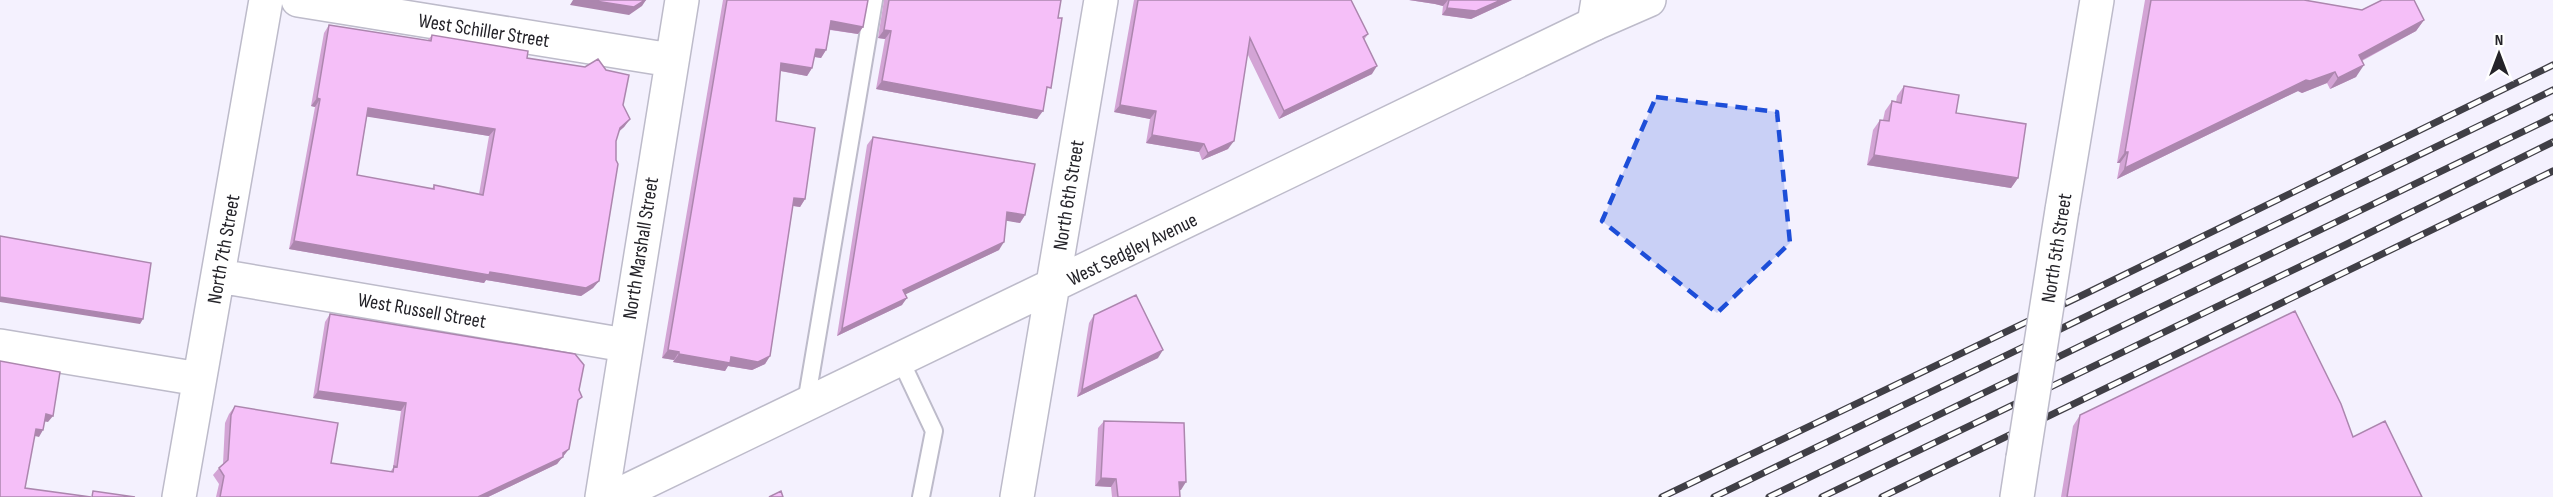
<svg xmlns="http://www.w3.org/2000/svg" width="2553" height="497" font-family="'Sofia Sans Condensed',sans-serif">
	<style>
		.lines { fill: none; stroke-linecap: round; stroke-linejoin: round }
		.service-casing { stroke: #bdbbca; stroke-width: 20 }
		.minor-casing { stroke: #bdbbca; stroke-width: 36 }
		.tertiary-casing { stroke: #bdbbca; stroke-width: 36 }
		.service { stroke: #fff; stroke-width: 16 }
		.minor { stroke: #fff; stroke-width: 33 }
		.tertiary { stroke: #fff; stroke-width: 33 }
		.rail-casing { stroke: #403f46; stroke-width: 7 }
		.rail { stroke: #fff; stroke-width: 4.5; stroke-dasharray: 14; stroke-linecap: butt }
		.tertiary-bridge-casing { stroke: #bdbbca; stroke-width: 36; stroke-linecap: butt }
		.tertiary-bridge { stroke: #fff; stroke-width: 33 }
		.wall { fill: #d3a4d5; fill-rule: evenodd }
		.shaded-wall { fill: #ac86ae }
		.building { fill: #f5bff8; stroke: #ac86ae; stroke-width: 1.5; fill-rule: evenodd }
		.marked { fill: #1d4ed8; fill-opacity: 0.2; stroke: #1d4ed8; stroke-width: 4.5; stroke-dasharray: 12 8; stroke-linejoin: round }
		.labels { text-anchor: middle; stroke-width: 6; stroke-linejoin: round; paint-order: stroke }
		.street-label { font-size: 20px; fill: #242329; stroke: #fff }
	</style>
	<rect width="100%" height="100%" fill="#f4f1fe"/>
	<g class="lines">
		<defs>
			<path id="service" d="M 900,359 L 934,431 L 921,497
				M 806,403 L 874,0"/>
			<path id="minor" d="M 298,0 L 671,60
				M 1594,24 L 1598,0
				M 219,276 L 625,345
				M 0,346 L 199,379
				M 179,497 L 266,0
				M 602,497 L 682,0"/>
			<path id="tertiary" d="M 2062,210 L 2097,0
				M 614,497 L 1594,24 L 1649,0
				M 1017,497 L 1101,0
				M 2017,497 L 2023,458"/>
		</defs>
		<use href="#service" class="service-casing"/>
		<use href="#minor" class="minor-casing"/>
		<use href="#tertiary" class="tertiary-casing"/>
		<use href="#service" class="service"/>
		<use href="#minor" class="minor"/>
		<use href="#tertiary" class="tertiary"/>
		<defs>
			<path id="rail" d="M 1662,497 L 2091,291 L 2553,65
				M 1714,497 L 2553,90
				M 1769,497 L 2553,117
				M 1822,497 L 2345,245 L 2553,142
				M 1882,497 L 2553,171"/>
		</defs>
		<use href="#rail" class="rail-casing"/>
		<use href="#rail" class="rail"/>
		<defs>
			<path id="tertiary-bridge" d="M 2023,458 L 2062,210"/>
		</defs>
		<use href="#tertiary-bridge" class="tertiary-bridge-casing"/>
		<use href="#tertiary-bridge" class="tertiary-bridge"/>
	</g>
	<path class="wall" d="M 723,0 L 868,0 L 863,27 L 858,34 L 830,30 L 826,50 L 821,58 L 814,57 L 812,68 L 807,76 L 780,71 L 776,121 L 805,199 L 800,207 L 793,206 L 770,356 L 765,364 L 752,370 L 728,366 L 725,371 L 673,362 L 674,360 L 662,358 Z
		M 884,0 L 1061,0 L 1046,95 L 1037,119 L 876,89 L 885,39 L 878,38 Z
		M 1134,0 L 1351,0 L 1368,34 L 1364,40 L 1372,74 L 1279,119 L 1247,53 L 1228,149 L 1202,160 L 1199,152 L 1146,143 L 1150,119 L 1114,112 Z
		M 1409,0 L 1512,0 L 1471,19 L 1442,15 L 1443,6 L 1435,4 Z
		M 2145,0 L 2304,0 L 2424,20 L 2416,31 L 2362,61 L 2356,77 L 2330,89 L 2327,83 L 2302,93 L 2298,91 L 2117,179 L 2120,163 L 2117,163 Z
		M 329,25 L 427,41 L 432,35 L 527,58 L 623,105 L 630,119 L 624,127 L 618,132 L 616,141 L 599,281 L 593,288 L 581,296 L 486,280 L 484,283 L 289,249 L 315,107 L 311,106 L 324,33 ZM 367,116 L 489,136 L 479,194 L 434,185 L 432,189 L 357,175 Z
		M 1904,86 L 1956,113 L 2018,178 L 2011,188 L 1867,165 L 1873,130 L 1880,120 L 1883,120 L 1885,111 L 1892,101 L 1896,102 L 1897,96 Z
		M 873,137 L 1025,215 L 1020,223 L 1006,220 L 999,250 L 905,294 L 902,305 L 837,336 L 867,145 Z
		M 330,314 L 579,390 L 569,449 L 557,464 L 488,497 L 216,497 L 219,484 L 213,475 L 219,468 L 223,464 L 225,423 L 229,414 L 235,406 L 331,463 L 390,472 L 393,468 L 401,411 L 313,398 L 325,322 Z
		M 1094,315 L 1158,358 L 1077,397 L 1089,323 Z
		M 2080,415 L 2353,437 L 2422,497 L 2061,497 L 2073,426 Z
		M 1104,421 L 1181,490 L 1180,490 L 1180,497 L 1112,497 L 1111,487 L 1095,486 L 1098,428 Z"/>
	<path class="shaded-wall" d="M 573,0 L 646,0 L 642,6 L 629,15 L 570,5 Z
		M 1409,0 L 1448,0 L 1443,6 L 1435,4 Z
		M 1501,0 L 1512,0 L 1471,19 L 1442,15 L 1447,8 Z
		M 2424,20 L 2416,31 L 2351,66 L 2359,55 Z
		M 831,21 L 863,27 L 858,34 L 826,29 Z
		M 884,30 L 891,31 L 885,39 L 878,38 Z
		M 816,49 L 826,50 L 821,58 L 810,56 Z
		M 781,63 L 812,68 L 807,76 L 776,70 Z
		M 2364,65 L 2356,77 L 2330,89 L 2338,78 Z
		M 1377,66 L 1372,74 L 1279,119 L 1284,111 Z
		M 2335,72 L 2327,83 L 2302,93 L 2298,91 L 2117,179 L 2125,168 L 2306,80 Z
		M 882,81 L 1043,111 L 1037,119 L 876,89 Z
		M 317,98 L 320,99 L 315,107 L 311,106 Z
		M 1120,105 L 1156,111 L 1150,119 L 1114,112 Z
		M 368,108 L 495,129 L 489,136 L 363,116 Z
		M 630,119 L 624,127 L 614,136 L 620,128 Z
		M 1152,135 L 1204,144 L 1199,152 L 1146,143 Z
		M 1234,141 L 1228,149 L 1202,160 L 1208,153 Z
		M 2125,152 L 2128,152 L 2120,163 L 2117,163 Z
		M 1874,155 L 2018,178 L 2011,188 L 1867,165 Z
		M 794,198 L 805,199 L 800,207 L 788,205 Z
		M 1007,212 L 1025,215 L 1020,223 L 1002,220 Z
		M 294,241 L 599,281 L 593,288 L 581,296 L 486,280 L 484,283 L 289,249 Z
		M 1004,242 L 999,250 L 898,298 L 903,290 Z
		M 0,297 L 143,319 L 140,324 L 0,302 Z
		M 907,298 L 902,305 L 837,336 L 842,329 Z
		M 668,350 L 679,352 L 674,360 L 662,358 Z
		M 1163,350 L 1158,358 L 1077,397 L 1082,390 Z
		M 679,354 L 731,357 L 770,356 L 765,364 L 752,370 L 728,366 L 725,371 L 673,362 Z
		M 318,391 L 406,403 L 401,411 L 313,398 Z
		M 46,414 L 53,416 L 48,422 L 42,421 Z
		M 36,429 L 43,430 L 39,437 L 31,435 Z
		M 569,449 L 557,464 L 488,497 L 478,497 L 563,453 Z
		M 1101,478 L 1116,479 L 1111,487 L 1095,486 Z
		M 1179,482 L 1186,482 L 1181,490 L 1174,490 Z"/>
	<path class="building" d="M 589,0 L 645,0 L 634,7 Z
		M 727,0 L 868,0 L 863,27 L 831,21 L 826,50 L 816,49 L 812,68 L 781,63 L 776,121 L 815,128 L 805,199 L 794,198 L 770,356 L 758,362 L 731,357 L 730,363 L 679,354 L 679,352 L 668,350 Z
		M 889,0 L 1061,0 L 1058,18 L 1062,18 L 1051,88 L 1047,87 L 1043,111 L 882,81 L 891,31 L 884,30 Z
		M 1138,0 L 1351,0 L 1368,34 L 1363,37 L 1377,66 L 1284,111 L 1250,38 L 1234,141 L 1208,153 L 1204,144 L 1152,135 L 1156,111 L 1120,105 Z
		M 1449,0 L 1501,0 L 1476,11 L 1447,8 Z
		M 2151,0 L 2304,0 L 2362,10 L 2382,0 L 2414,0 L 2424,20 L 2359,55 L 2364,65 L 2338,78 L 2335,72 L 2310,81 L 2306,80 L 2125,168 L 2128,152 L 2125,152 Z
		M 329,25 L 431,41 L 432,35 L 528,51 L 527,58 L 585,67 L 598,59 L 606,70 L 629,75 L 623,105 L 630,119 L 620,128 L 616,141 L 616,160 L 618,164 L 599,281 L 586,288 L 490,272 L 489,275 L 294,241 L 320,99 L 317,98 ZM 368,108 L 495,129 L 483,195 L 434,185 L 434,189 L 357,175 Z
		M 1904,86 L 1959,95 L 1956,113 L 2026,124 L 2018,178 L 1874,155 L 1880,120 L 1889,121 L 1892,101 L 1901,103 Z
		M 873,137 L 1035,164 L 1025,215 L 1007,212 L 1004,242 L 903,290 L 907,298 L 842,329 Z
		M 0,236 L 151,263 L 143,319 L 0,297 Z
		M 1136,295 L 1163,350 L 1082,390 L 1094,315 Z
		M 2295,311 L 2341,404 L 2353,437 L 2385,421 L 2422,497 L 2067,497 L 2080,415 Z
		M 330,314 L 575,354 L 584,365 L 579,390 L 582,397 L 578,400 L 569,449 L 563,453 L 563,457 L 478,497 L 220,497 L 224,476 L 219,468 L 228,460 L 231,415 L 235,406 L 338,423 L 331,463 L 393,472 L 394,466 L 397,467 L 406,403 L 318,391 Z
		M 0,361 L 60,372 L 53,416 L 46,414 L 43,430 L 36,429 L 25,488 L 91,497 L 0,497 Z
		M 1104,421 L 1184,423 L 1186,482 L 1179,482 L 1180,497 L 1118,497 L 1116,479 L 1101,478 Z
		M 93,491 L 135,497 L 92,497 Z
		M 781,491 L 783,497 L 769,497 Z"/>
	<path class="marked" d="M 1656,97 L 1777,112 L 1790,243 L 1717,313 L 1602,221 Z"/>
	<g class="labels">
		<g class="street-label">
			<text transform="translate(484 30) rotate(9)" y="7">West Schiller Street</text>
			<text transform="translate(1068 195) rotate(-81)" y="7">North 6th Street</text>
			<text transform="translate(640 248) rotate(-81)" y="7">North Marshall Street</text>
			<text transform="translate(2056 248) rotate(-81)" y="7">North 5th Street</text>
			<text transform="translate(223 249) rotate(-80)" y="7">North 7th Street</text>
			<text transform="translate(1132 249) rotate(-26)" y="7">West Sedgley Avenue</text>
			<text transform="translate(422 310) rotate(10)" y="7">West Russell Street</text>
		</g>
	</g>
	<g transform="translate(2499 54)" stroke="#ffffff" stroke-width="4.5" paint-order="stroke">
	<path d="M0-4.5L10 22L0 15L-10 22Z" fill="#242329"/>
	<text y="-9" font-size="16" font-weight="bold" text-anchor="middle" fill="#242329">N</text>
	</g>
</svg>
